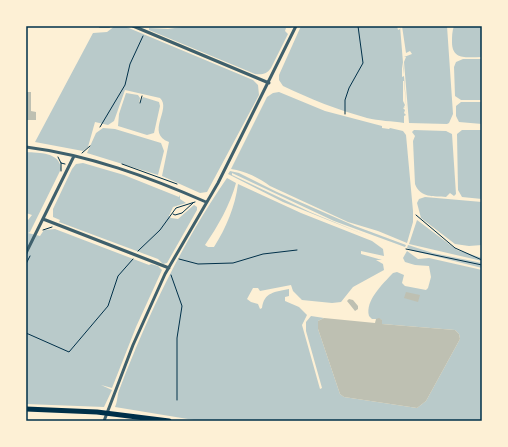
<svg xmlns="http://www.w3.org/2000/svg" width="508" height="447" font-family="Helvetica,sans-serif">
	<style>
		.green { fill: #b9caca }
		.building { fill: #bec0b2 }
		.lines { fill: none; stroke-linecap: round; stroke-linejoin: round }
		.path { stroke: #003049; stroke-width: 1 }
		.minor { stroke: #3f606c; stroke-width: 3 }
		.trunk { stroke: #003049; stroke-width: 5 }
		.neatline { fill: none; stroke: #003049; stroke-width: 1.5 }
	</style>
	<rect width="100%" height="100%" fill="#fdf0d5"/>
	<path class="green" d="M 115,26 L 124,26 L 253,80 L 258,85 L 259,95 L 207,192 L 200,193 L 162,176 L 169,142 C 145,133 172,109 160,98 L 125,90 L 114,121 L 108,125 L 95,122 L 88,147 L 83,151 L 35,142 L 93,33 L 107,32 Z
		M 189,26 L 292,26 L 291,28 L 286,28 L 285,31 L 288,34 L 271,68 C 267,74 262,75 255,74 L 149,30 L 149,28 L 168,29 Z
		M 301,26 L 397,26 L 398,30 L 400,29 L 400,26 L 404,75 L 402,62 L 402,77 L 404,76 L 407,116 L 404,81 L 403,81 L 403,101 L 405,105 L 404,107 L 405,107 L 403,108 L 405,110 L 404,113 L 406,113 L 404,113 L 406,115 L 404,116 L 404,123 C 392,121 379,121 367,118 C 338,110 310,99 283,86 L 279,80 L 279,75 Z
		M 402,26 L 447,26 L 453,114 L 449,123 L 447,124 L 409,123 L 404,62 L 406,57 L 404,57 L 412,54 L 410,51 L 406,53 Z
		M 454,26 L 482,26 L 482,57 C 468,57 452,61 452,42 C 452,37 452,31 454,26 Z
		M 463,59 L 482,59 L 482,100 L 461,100 L 455,96 L 454,67 L 456,62 Z
		M 279,92 L 325,111 L 382,126 L 382,128 L 389,129 L 390,128 L 403,131 L 406,135 L 413,211 L 413,222 L 407,243 L 378,231 L 348,222 L 270,186 C 259,178 246,171 231,169 L 267,97 L 273,93 Z
		M 126,93 L 138,95 L 140,98 L 139,104 L 143,97 L 159,102 L 160,106 L 154,133 L 147,135 L 118,126 L 119,114 Z
		M 461,102 L 482,102 L 482,124 L 459,122 L 456,116 L 456,106 Z
		M 103,128 L 115,129 L 161,143 L 164,151 L 158,175 L 87,153 L 96,133 Z
		M 414,130 L 446,131 L 452,134 L 456,194 L 454,196 L 450,193 L 446,197 C 434,196 420,198 415,184 L 413,141 L 415,136 L 412,132 Z
		M 462,130 L 482,130 L 482,199 L 462,197 L 458,190 L 457,134 Z
		M 26,152 C 39,153 60,152 61,169 L 30,232 L 28,233 L 40,236 L 44,230 L 55,229 L 149,265 L 151,264 L 158,266 L 162,270 L 136,327 L 112,388 L 101,385 L 112,390 L 104,407 L 26,404 L 26,219 L 28,220 L 32,215 L 26,213 Z
		M 83,163 L 124,175 L 179,197 L 180,195 L 180,199 L 186,203 L 173,207 L 169,216 L 171,218 L 178,219 L 194,205 L 197,207 L 197,210 L 167,263 L 163,264 L 158,259 L 59,222 L 60,220 L 53,217 L 53,209 L 72,169 L 76,164 Z
		M 230,171 L 239,173 L 277,192 L 355,226 L 406,245 L 405,247 L 334,221 L 232,173 L 232,175 L 310,212 L 368,236 L 283,202 L 228,174 Z
		M 227,178 L 236,183 C 230,205 218,226 205,245 L 208,247 L 214,247 C 226,228 235,207 238,184 L 301,213 L 372,241 L 383,249 L 384,256 L 361,251 L 361,254 L 382,260 L 376,260 L 383,264 L 384,270 L 353,287 L 341,302 L 332,303 L 302,300 L 293,291 L 291,285 L 260,291 L 258,288 L 253,288 L 247,299 L 251,302 L 258,304 L 260,309 L 262,308 C 264,292 275,292 289,289 L 289,296 L 285,297 L 285,301 L 299,307 L 307,315 L 302,325 L 320,389 L 322,388 L 306,331 L 306,322 L 311,316 L 324,318 L 318,321 L 318,329 L 340,394 L 344,397 L 417,408 L 426,401 L 460,339 L 459,334 L 455,330 L 382,324 L 381,319 L 372,319 L 369,316 C 365,300 383,284 393,273 L 397,272 L 404,275 L 402,283 L 405,286 L 426,290 L 428,288 L 431,277 L 429,266 L 415,265 L 405,262 L 403,258 L 407,251 L 418,259 L 429,258 L 482,270 L 482,421 L 200,421 L 115,407 C 118,400 117,394 120,388 C 148,315 182,243 227,178 Z
		M 425,197 L 482,202 L 482,245 L 469,246 L 455,244 L 421,218 L 417,203 L 419,199 Z
		M 417,220 L 457,250 L 482,258 L 482,261 L 409,244 Z
		M 408,245 L 433,253 L 482,263 L 482,268 L 414,251 L 407,248 Z"/>
	<path class="building" d="M 26,92 L 31,92 L 31,111 L 36,112 L 36,120 L 26,120 Z
		M 406,292 L 420,295 L 418,302 L 404,298 Z
		M 349,299 L 353,300 L 358,306 L 358,309 L 355,311 L 347,301 Z
		M 324,318 L 375,323 L 376,319 L 379,318 L 382,320 L 382,324 L 455,330 L 459,334 L 460,339 L 426,401 L 417,408 L 344,397 L 340,394 L 318,329 L 318,321 Z"/>
	<g class="lines">
		<path class="path" d="M 140,103 L 142,96
			M 345,114 L 345,100 L 349,88 L 363,63 L 358,26
			M 100,127 L 125,85 L 130,64 L 143,36
			M 82,153 L 90,146
			M 58,157 L 61,163 L 65,164
			M 61,163 L 61,171
			M 122,164 L 177,184
			M 173,214 L 175,215 L 182,213 L 193,203
			M 416,215 L 455,248 L 482,260
			M 43,230 L 52,227
			M 406,249 L 482,265
			M 138,251 L 160,230 L 176,208 L 195,202
			M 179,259 L 198,264 L 233,263 L 263,254 L 297,250
			M 26,264 L 30,256
			M 171,275 L 182,306 L 177,338 L 177,400
			M 26,333 L 69,352 L 108,306 L 118,276 L 133,259"/>
		<path class="minor" d="M 100,26 L 109,26
			M 133,26 L 269,83
			M 26,147 C 89,155 149,177 206,202
			M 43,219 L 169,268
			M 26,253 L 74,156
			M 104,421 L 133,345 L 165,274 L 218,183 L 296,26"/>
		<path class="trunk" d="M 26,409 L 97,412 L 169,421"/>
	</g>
	<rect width="508" height="447" fill="none" stroke="#fdf0d5" stroke-width="54"/>
	<rect x="27" y="27" width="454" height="393" class="neatline"/>
</svg>
